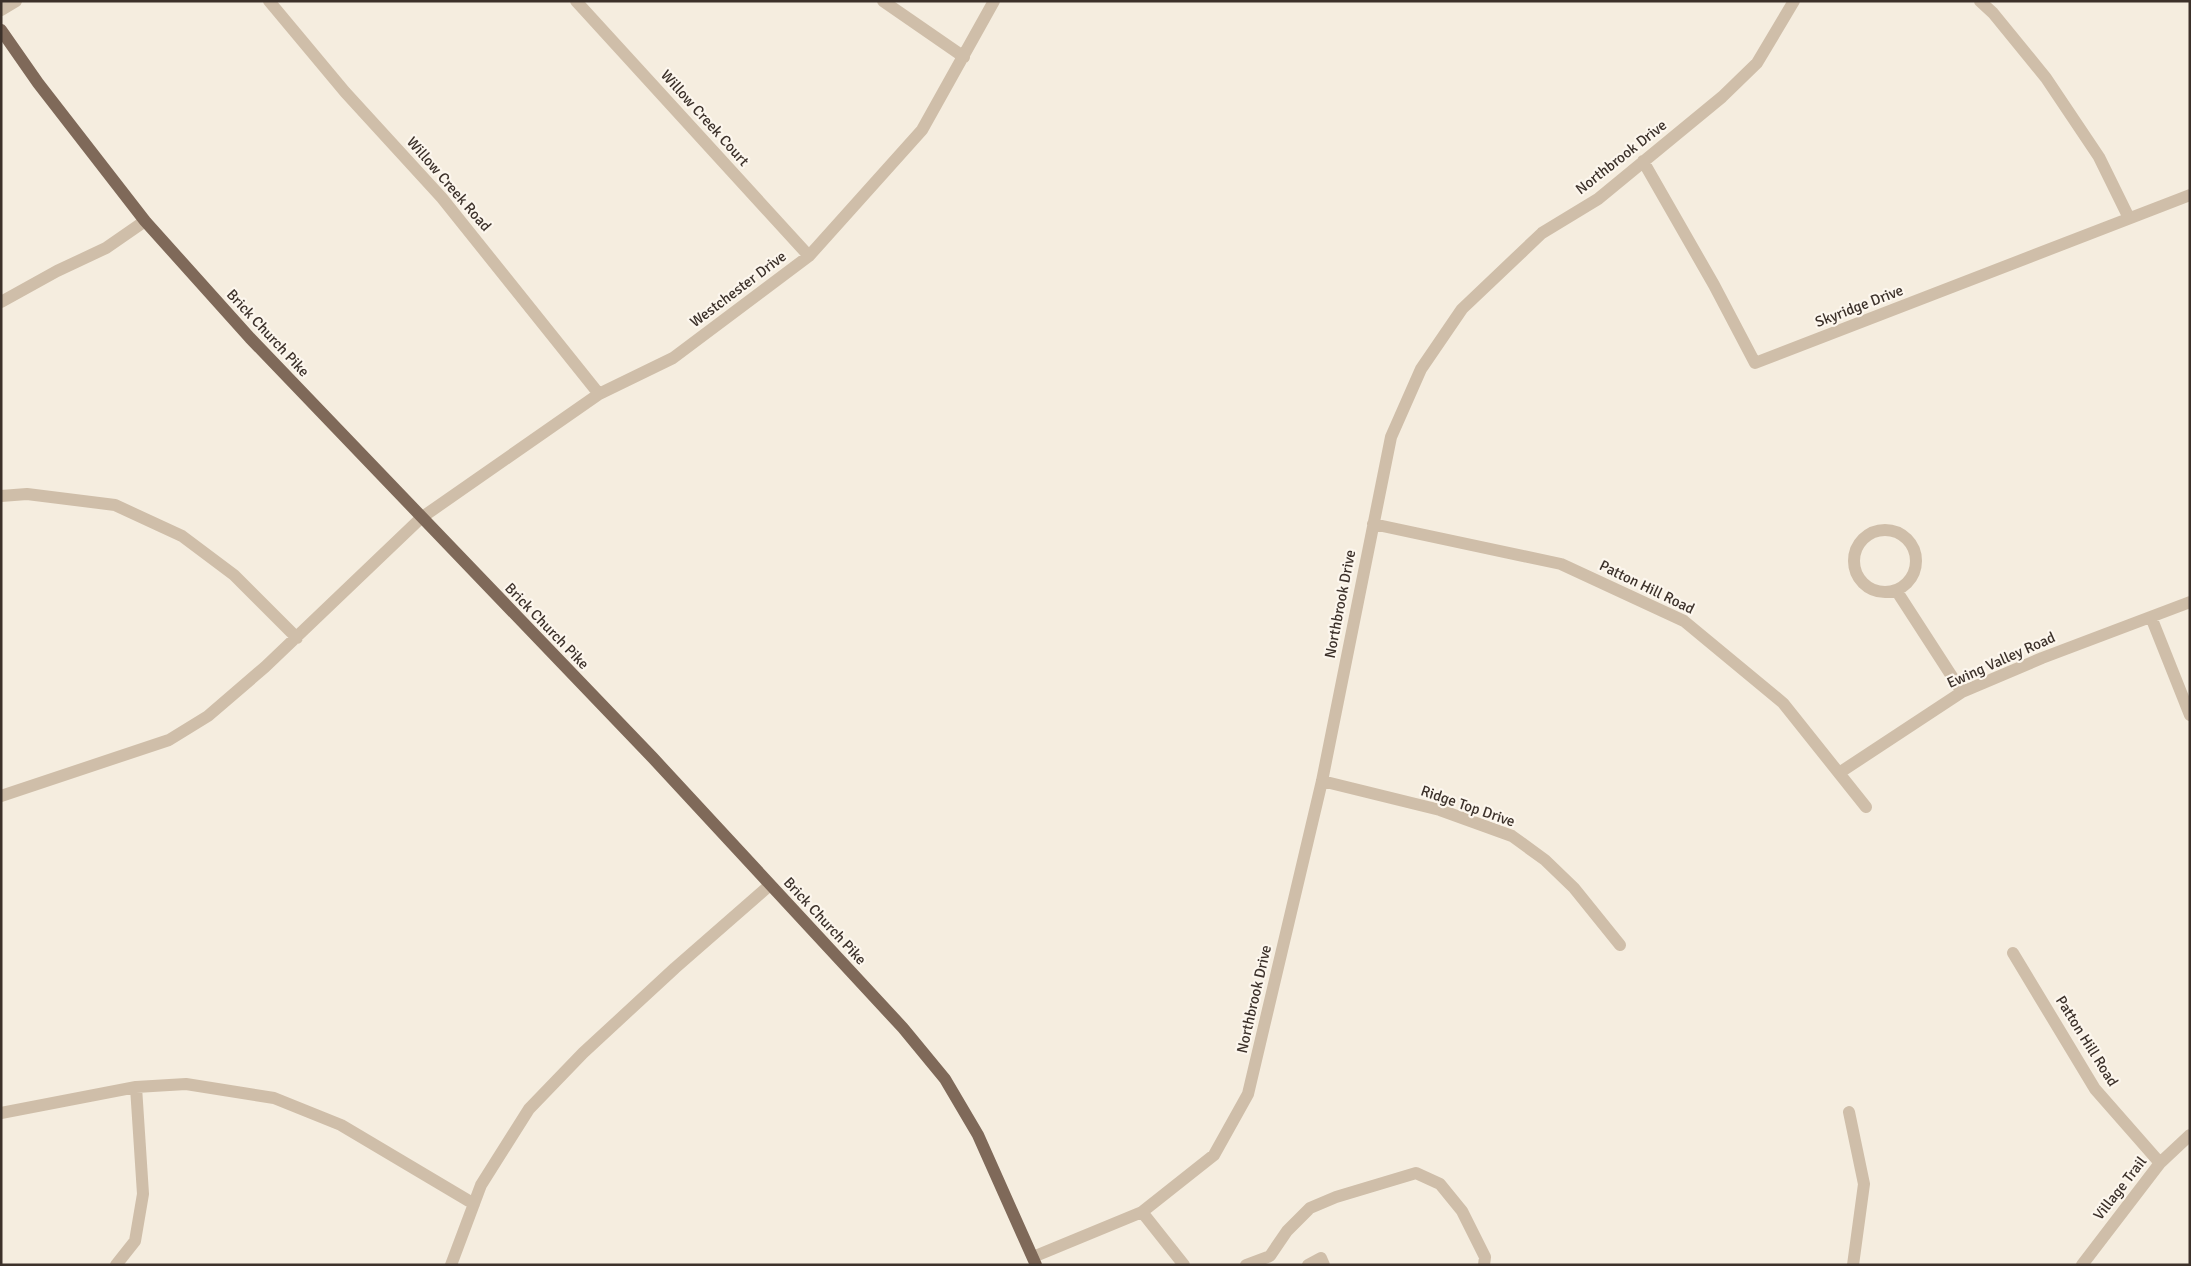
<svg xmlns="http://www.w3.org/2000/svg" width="2191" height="1266" font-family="Signika,sans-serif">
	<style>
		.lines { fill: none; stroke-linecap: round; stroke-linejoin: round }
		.minor { stroke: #cfbea9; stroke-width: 12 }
		.major { stroke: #7f6959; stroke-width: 12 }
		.labels { text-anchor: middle; stroke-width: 4.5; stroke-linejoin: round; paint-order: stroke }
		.street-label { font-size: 15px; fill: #3c312a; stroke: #fcf6ed }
	</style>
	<rect width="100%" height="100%" fill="#f5eddf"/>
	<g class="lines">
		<path class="minor" d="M 269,1 L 345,92 L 442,198 L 599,394
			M 576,1 L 809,256
			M 883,1 L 964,57
			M 1980,1 L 1993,13 L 2046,78 L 2099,157 L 2129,218
			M 1,10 L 16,1
			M 1643,161 L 1714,285 L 1755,363 L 2190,195
			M 1,302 L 57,271 L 106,248 L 145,221
			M 1,496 L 27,494 L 115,505 L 182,536 L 234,575 L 297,638
			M 1373,524 L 1561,564 L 1684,621 L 1783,703 L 1866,807
			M1854 561a31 31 0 1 1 62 0a31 31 0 1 1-62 0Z
			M 1896,590 L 1962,692
			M 2151,617 L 2190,715
			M 1839,773 L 1962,692 L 2042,658 L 2190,602
			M 1322,781 L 1440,810 L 1512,836 L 1545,860 L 1574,888 L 1620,945
			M 1,796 L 169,740 L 208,716 L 265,667 L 421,518 L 599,394 L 673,358 L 809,256 L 922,130 L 994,1
			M 2013,953 L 2095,1089 L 2160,1163
			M 1849,1112 L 1864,1184 L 1853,1265
			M 1,1113 L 136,1087 L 186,1084 L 274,1098 L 341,1125 L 474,1204
			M 1142,1212 L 1184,1265
			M 1033,1257 L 1142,1212 L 1214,1155 L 1248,1094 L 1322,781 L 1391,437 L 1421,369 L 1462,309 L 1542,233 L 1598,199 L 1722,97 L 1757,63 L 1794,1
			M 116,1265 L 135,1241 L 143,1194 L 136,1087
			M 451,1265 L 481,1185 L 529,1109 L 583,1053 L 675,968 L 770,885
			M 1246,1265 L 1270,1256 L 1287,1231 L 1310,1208 L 1336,1197 L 1416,1173 L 1440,1184 L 1462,1211 L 1485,1257 L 1484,1265
			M 1308,1265 L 1321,1258 L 1324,1265
			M 2082,1265 L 2160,1163 L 2190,1135"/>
		<path class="major" d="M 1,30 L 38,83 L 145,221 L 250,338 L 653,758 L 903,1028 L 945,1079 L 978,1135 L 1036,1265"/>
	</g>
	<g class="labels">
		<g class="street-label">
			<text transform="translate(705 118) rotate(48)" y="5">Willow Creek Court</text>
			<text transform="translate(1621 157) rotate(-38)" y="5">Northbrook Drive</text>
			<text transform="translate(449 184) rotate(49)" y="5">Willow Creek Road</text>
			<text transform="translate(738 289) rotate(-37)" y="5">Westchester Drive</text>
			<text transform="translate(1859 306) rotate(-21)" y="5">Skyridge Drive</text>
			<text transform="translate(268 333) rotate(47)" y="5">Brick Church Pike</text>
			<text transform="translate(1647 587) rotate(26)" y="5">Patton Hill Road</text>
			<text transform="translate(1340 604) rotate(-79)" y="5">Northbrook Drive</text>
			<text transform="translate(547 626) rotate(46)" y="5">Brick Church Pike</text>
			<text transform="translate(2001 660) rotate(-24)" y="5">Ewing Valley Road</text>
			<text transform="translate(1468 806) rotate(19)" y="5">Ridge Top Drive</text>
			<text transform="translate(825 921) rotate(47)" y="5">Brick Church Pike</text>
			<text transform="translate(1254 999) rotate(-77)" y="5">Northbrook Drive</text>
			<text transform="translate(2087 1041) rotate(58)" y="5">Patton Hill Road</text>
			<text transform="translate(2120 1188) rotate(-52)" y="5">Village Trail</text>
		</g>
	</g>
	<rect width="2191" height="1266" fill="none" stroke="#3c312a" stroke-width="5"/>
</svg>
